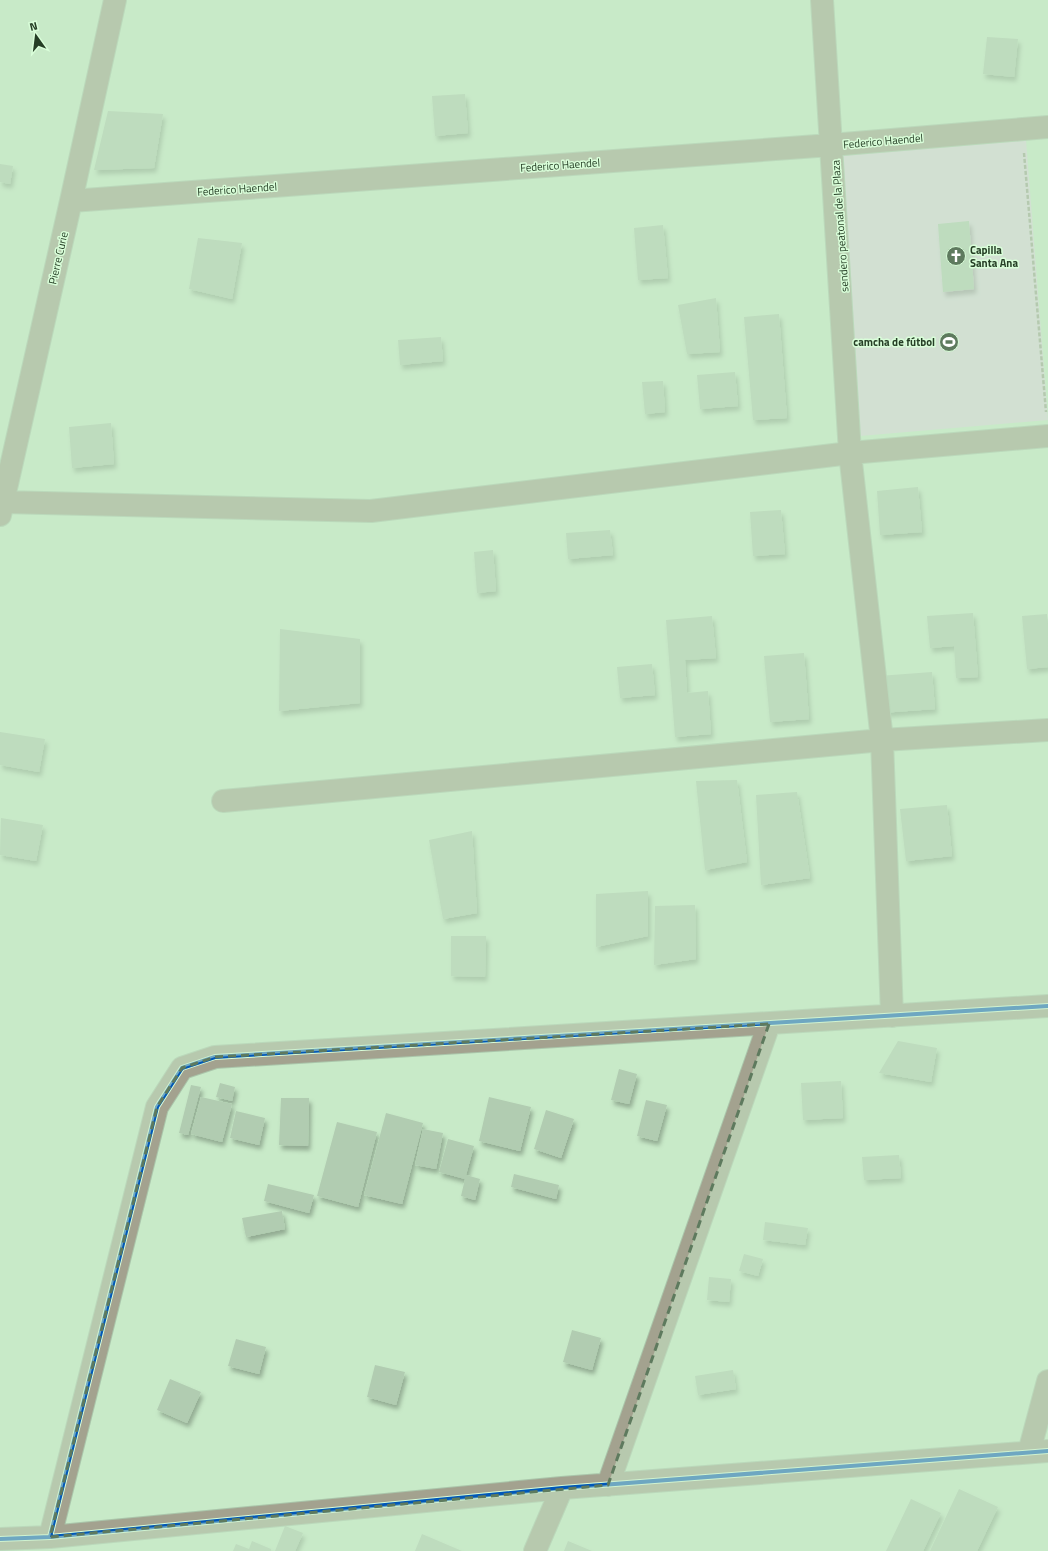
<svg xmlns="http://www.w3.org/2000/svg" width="1048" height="1551" font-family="'Titillium Web',sans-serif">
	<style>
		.green { fill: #ddd6de }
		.building { fill: #b1ccb1; filter: url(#shadow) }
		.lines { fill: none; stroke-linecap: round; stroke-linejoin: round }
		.street-casing { stroke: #aac5aa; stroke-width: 24 }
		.path { stroke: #9da391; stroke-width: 2.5; stroke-dasharray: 4 2; stroke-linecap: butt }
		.street { stroke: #a3a28f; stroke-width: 22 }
		.cycleway-casing { stroke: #d9fed9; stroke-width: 6 }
		.cycleway { stroke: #0057b8; stroke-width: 4 }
		.marked { fill: none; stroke: #5e7a5e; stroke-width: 3; stroke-dasharray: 8 5; stroke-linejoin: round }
		.labels { text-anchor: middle; stroke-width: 3; stroke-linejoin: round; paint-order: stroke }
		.street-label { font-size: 11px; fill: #253e25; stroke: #d9fed9 }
		.poi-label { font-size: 11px; font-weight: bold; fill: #253e25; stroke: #d9fed9; text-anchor: start }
	</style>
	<defs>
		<filter id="shadow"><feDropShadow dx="2.5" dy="4.5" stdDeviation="2" flood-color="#0004"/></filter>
	</defs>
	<rect width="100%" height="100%" fill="#c8eac8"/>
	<path class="green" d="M 1026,140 L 1048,420 L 860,436 L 840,153 Z"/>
	<path class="building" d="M 987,37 L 1018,39 L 1014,77 L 983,74 Z
		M 465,94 L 468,133 L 435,136 L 432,96 Z
		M 108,111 L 163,114 L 154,168 L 94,170 Z
		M 0,164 L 13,166 L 10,184 L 0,182 Z
		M 969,221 L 974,289 L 943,292 L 938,224 Z
		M 663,225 L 668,278 L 638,280 L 634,228 Z
		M 198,238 L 242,243 L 232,299 L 189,289 Z
		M 716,298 L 720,352 L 687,354 L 678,305 Z
		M 779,314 L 787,418 L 753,420 L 744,317 Z
		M 441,337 L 443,361 L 400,365 L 398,340 Z
		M 735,372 L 738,406 L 700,409 L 697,375 Z
		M 663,381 L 665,412 L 645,414 L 642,382 Z
		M 111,423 L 114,464 L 72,468 L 69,427 Z
		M 918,487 L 922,532 L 880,535 L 877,491 Z
		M 781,510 L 785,554 L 753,556 L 750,512 Z
		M 610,530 L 613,555 L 568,559 L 566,533 Z
		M 493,550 L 496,591 L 477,593 L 474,552 Z
		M 973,613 L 978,677 L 956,678 L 954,646 L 930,648 L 927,616 Z
		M 1047,614 L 1048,667 L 1027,669 L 1022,616 Z
		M 712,616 L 716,658 L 685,660 L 687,693 L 708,691 L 711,734 L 675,737 L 666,620 Z
		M 280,629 L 360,639 L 360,703 L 279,711 Z
		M 804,653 L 809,719 L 770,722 L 764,656 Z
		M 652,664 L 655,695 L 620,698 L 617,667 Z
		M 932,672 L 935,709 L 881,713 L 879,676 Z
		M 0,732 L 45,739 L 39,772 L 0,765 Z
		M 737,780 L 747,862 L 705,870 L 696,781 Z
		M 797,792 L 810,878 L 761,885 L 756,795 Z
		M 947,805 L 952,856 L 906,861 L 900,809 Z
		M 1,818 L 43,825 L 36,861 L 0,855 Z
		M 472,831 L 477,913 L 443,919 L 429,840 Z
		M 648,891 L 648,936 L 596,947 L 596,894 Z
		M 695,905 L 696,959 L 654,965 L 655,906 Z
		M 451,936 L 486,936 L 485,977 L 451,976 Z
		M 898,1041 L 937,1048 L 931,1082 L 879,1073 Z
		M 619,1069 L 637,1074 L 629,1104 L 611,1100 Z
		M 841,1081 L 843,1118 L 803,1120 L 801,1083 Z
		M 220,1083 L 235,1087 L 232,1101 L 216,1097 Z
		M 191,1085 L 201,1087 L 188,1135 L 179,1133 Z
		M 201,1097 L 232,1104 L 222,1142 L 191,1134 Z
		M 489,1097 L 531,1107 L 520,1151 L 479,1141 Z
		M 281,1098 L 309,1098 L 308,1146 L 279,1145 Z
		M 646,1100 L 667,1105 L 657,1141 L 637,1136 Z
		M 546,1110 L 574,1119 L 561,1158 L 534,1149 Z
		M 236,1111 L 265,1118 L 259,1145 L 230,1138 Z
		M 386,1113 L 423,1123 L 402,1204 L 364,1195 Z
		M 337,1122 L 377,1132 L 358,1207 L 317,1196 Z
		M 423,1129 L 443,1133 L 436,1169 L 415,1165 Z
		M 448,1139 L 474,1146 L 466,1175 L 480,1179 L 475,1200 L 461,1196 L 465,1179 L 439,1172 Z
		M 899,1155 L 901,1178 L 864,1180 L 862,1157 Z
		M 514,1174 L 559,1185 L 556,1199 L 511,1187 Z
		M 268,1184 L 314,1195 L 309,1213 L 264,1201 Z
		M 282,1211 L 285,1229 L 246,1237 L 242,1218 Z
		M 765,1222 L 808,1228 L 805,1245 L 763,1240 Z
		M 744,1254 L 763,1259 L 758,1276 L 739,1271 Z
		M 709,1277 L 731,1279 L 729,1302 L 707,1300 Z
		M 572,1330 L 601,1338 L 592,1370 L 563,1362 Z
		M 236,1339 L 266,1347 L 259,1374 L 228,1366 Z
		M 375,1365 L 405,1372 L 396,1405 L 367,1397 Z
		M 733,1370 L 736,1389 L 698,1395 L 695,1376 Z
		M 170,1379 L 201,1392 L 187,1423 L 157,1410 Z
		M 959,1489 L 998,1507 L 977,1551 L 930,1551 Z
		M 911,1499 L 941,1513 L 923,1551 L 886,1551 Z
		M 285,1526 L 303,1533 L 295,1551 L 275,1551 Z
		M 422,1534 L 462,1551 L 415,1551 Z
		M 252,1541 L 271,1549 L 271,1551 L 233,1551 L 236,1544 L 249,1549 Z
		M 568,1541 L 592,1551 L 564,1551 Z"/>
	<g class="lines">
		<defs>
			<path id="street" d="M 822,0 L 850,453 L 882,740 L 892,1016
				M 71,201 L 831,145 L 1048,127
				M 3,502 L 371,511 L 850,453 L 1048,436
				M 0,515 L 71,201 L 115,0
				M 223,801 L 882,740 L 1048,730
				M 1029,1452 L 1048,1381
				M 608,1485 L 769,1024
				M 50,1537 L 157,1107 L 182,1068 L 215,1057 L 1048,1006
				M 0,1539 L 50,1537 L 562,1488 L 1048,1451
				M 535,1551 L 562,1488"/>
		</defs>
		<use href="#street" class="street-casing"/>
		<path class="path" d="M 1024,153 L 1046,412"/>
		<use href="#street" class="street"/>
		<defs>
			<path id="cycleway" d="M 50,1537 L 157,1107 L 182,1068 L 215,1057 L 1048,1006
				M 0,1539 L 50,1537 L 562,1488 L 1048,1451"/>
		</defs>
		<use href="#cycleway" class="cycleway-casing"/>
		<use href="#cycleway" class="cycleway"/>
	</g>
	<path d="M0 0H1048V1551H0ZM 769,1024 L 608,1485 L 50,1537 L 157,1107 L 182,1068 L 215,1057 Z" fill="#c8eac8" fill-opacity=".55" fill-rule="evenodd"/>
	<path class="marked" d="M 769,1024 L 608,1485 L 50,1537 L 157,1107 L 182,1068 L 215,1057 Z"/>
	<defs>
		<symbol id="church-disc" viewBox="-11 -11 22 22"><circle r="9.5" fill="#5e7a5e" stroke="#d9fed9"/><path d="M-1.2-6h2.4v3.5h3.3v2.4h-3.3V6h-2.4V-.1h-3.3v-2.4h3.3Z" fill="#fff"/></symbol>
		<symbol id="stadium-disc" viewBox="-11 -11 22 22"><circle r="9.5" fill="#5e7a5e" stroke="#d9fed9"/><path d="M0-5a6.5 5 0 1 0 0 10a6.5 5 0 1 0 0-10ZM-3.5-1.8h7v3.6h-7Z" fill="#fff"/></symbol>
	</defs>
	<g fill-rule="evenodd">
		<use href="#church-disc" x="945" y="245" width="22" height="22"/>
		<use href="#stadium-disc" x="938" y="331" width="22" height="22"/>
	</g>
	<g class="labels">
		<g class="street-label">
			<text transform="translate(883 141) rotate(-5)" y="4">Federico Haendel</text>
			<text transform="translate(560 165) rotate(-4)" y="4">Federico Haendel</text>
			<text transform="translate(237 189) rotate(-4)" y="4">Federico Haendel</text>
			<text transform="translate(840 226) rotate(-94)" y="4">sendero peatonal de la Plaza</text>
			<text transform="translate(58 258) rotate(-77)" y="4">Pierre Curie</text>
		</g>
		<g class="poi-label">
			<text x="970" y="254">Capilla<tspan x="970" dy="13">Santa Ana</tspan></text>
			<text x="935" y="346" text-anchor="end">camcha de fútbol</text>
		</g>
	</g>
	<g transform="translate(36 36) rotate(346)" stroke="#d9fed9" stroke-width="3" paint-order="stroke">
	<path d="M0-3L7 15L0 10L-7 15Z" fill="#253e25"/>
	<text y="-6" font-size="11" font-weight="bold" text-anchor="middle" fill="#253e25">N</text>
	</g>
</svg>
